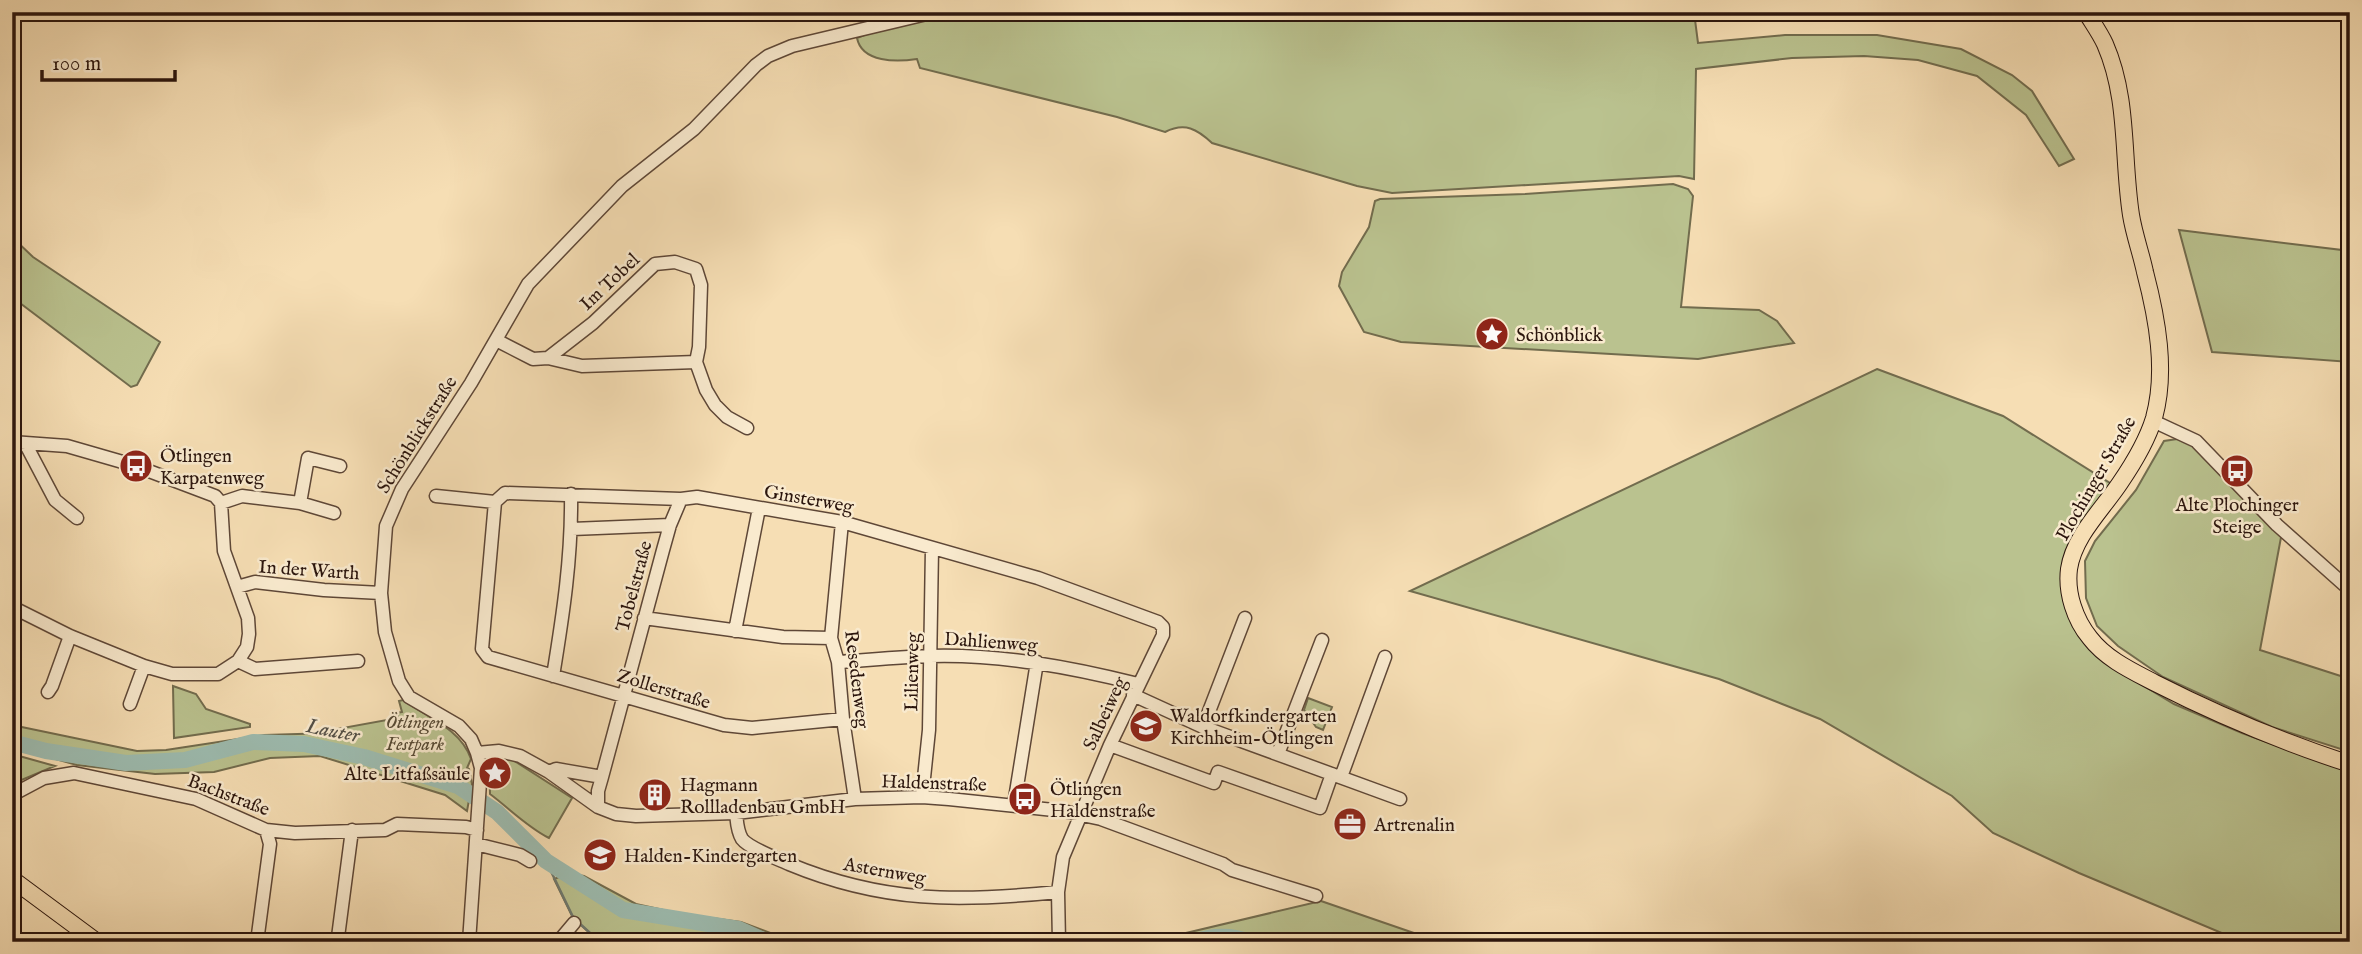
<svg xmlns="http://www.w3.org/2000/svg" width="2362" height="954" font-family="'IM FELL English',serif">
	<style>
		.green { fill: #bac28f; stroke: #726c4e; stroke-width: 2 }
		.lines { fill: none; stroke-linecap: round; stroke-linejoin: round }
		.stream { stroke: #6f796f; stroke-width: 2.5 }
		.river { stroke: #9dbcb0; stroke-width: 16 }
		.minor-casing { stroke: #5e4737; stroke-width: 15 }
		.major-casing { stroke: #2b150d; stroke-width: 18 }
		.minor { stroke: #f9eace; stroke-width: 12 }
		.major { stroke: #f6deb4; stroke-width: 16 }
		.labels { text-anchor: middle; stroke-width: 5; stroke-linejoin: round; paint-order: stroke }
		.street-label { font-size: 19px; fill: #2b150d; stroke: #f9eace }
		.poi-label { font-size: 19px; fill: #2b150d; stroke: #f9eace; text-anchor: start }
		.park-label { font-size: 19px; font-style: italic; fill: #564934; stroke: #f9eace }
		.water-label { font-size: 21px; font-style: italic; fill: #534f46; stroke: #f9eace }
	</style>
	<rect width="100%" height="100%" fill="#f6deb4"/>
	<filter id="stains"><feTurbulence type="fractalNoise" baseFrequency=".00286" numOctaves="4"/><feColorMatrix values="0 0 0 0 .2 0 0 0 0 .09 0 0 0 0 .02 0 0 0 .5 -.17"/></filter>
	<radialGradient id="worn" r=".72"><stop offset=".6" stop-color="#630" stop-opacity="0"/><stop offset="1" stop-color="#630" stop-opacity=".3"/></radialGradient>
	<path class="green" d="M 954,12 L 1150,12 L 1152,15 L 1163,12 L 1694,12 L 1698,43 L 1785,35 L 1877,35 L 1961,49 L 2012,75 L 2032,91 L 2074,159 L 2059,166 L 2026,115 L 1977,76 L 1918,60 L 1864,56 L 1792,58 L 1696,69 L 1694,179 L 1679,176 L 1392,193 L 1357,186 L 1212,143 C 1197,129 1185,122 1165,132 L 1117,117 L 920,68 L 917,59 C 897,62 862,63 857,38 L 867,34 Z
		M 1673,184 L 1688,189 L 1693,196 L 1681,307 L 1759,310 L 1777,321 L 1794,343 L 1698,359 L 1401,342 L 1364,332 L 1339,286 L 1342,272 L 1369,227 L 1375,201 L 1380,199 L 1525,194 Z
		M 2179,230 L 2350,251 L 2350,362 L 2212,352 Z
		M 12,237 L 33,257 L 160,342 L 137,385 L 131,387 L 12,297 Z
		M 1877,369 L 2003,416 L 2113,485 L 2064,589 L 2121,672 L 2174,704 L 2242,733 L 2350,772 L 2350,942 L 2243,942 L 2079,873 L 1993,833 L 1952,796 L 1820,719 L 1719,679 L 1410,591 Z
		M 2184,438 L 2282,532 L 2260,650 L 2350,679 L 2350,752 L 2272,727 L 2163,677 L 2118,646 L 2097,626 L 2086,598 L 2085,561 L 2095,541 L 2136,490 L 2164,441 Z
		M 173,686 L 196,694 L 206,709 L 250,724 L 250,727 L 174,738 Z
		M 1308,698 L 1332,707 L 1323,730 L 1316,727 L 1304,710 Z
		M 403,700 C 427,717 461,729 471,759 L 467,768 L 469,769 L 472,784 L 467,811 L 445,795 L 320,756 L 270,758 L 214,772 L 155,774 L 77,765 L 12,747 L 12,725 L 137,751 L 166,750 L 264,735 L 331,733 L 326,731 L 398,718 L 397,713 L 402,712 L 399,701 Z
		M 12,754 L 55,766 L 12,784 Z
		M 489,757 L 513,760 L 572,798 L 549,838 C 527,827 510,809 490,794 Z
		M 555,871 L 584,876 L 636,904 L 682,914 L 741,922 L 794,942 L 600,942 L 573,918 L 554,879 L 559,877 Z
		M 1321,901 L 1440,942 L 1171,942 L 1186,933 Z"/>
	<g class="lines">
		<path class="stream" d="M 546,861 L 574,919
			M 579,923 L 600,942"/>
		<path class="river" d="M 12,742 L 46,751 L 126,763 L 185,760 L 253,742 L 304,744 L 364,757 L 458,786 L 497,812 L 546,861 L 623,910 L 739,929 L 768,942
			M 1195,942 C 1211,935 1233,935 1249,942"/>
		<defs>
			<path id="minor" d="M 496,340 L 533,359 L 548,358 L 582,366 L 696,362
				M 548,358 L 593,323 L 655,264 L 675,262 L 696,269 L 701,285 L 699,347 L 696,362 L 706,390 L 715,405 L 727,417 L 747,428
				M 2153,421 L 2196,441 L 2277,525 L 2350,590
				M 12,442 L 67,446 L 133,465 L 215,496 L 221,503 L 224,551 L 248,618 L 249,634 L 247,647 L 238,661 L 218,674 L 172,674 L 144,666 L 70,636 L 12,607
				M 25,443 L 55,500 L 77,518
				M 436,496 L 495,502 L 505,493 L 681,499 L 697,497 L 842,522 L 1038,578 L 1158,622 L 1163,627 L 1163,635 L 1110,745 L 1063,857 L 1058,892 L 1059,942
				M 495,502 L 482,649 L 488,657 L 724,725 L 752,728 L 843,719
				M 221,503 L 242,496 L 300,503 L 334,513
				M 300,503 L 308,458 L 340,466
				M 842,522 L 831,638 L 838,662 L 843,719 L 855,799
				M 572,529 L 670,525
				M 237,587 L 255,582 L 324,590 L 381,593
				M 644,618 L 783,637 L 831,638
				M 735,631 L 759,508
				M 238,661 L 255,669 L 358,661
				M 838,662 C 869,660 899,657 930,656 C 1000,654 1070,667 1138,684
				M 553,676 C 563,615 572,556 571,494
				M 48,692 L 52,686 L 70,636
				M 1133,695 L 1203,727 L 1245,618
				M 130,704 L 144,666
				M 1203,727 L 1400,799
				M 1110,745 L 1214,783 L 1218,772 L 1320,808 L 1332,774
				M 477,753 L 499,751 L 520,756 L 549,772 L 598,807 L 616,814 L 636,816 L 736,813 L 855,799 L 922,797 L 949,799 L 1063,811 L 1101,819 L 1223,864 L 1232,870 L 1316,896
				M 1278,754 L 1322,640
				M 549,772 L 556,769 L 602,777
				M 1341,777 L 1385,657
				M 12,795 L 44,778 L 74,773 L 196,799 L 266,830 L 295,833 L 385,830 L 397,824 L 466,827 L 477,830
				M 922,797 L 929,730 L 932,548
				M 1014,805 L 1037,662
				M 598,807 L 598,791 L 602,777 L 663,550 L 670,525 L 681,499
				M 736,813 C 737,822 737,831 742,839 C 749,848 778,859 789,864 C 883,903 959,902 1058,892
				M 476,844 L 520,855 L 530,861
				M 338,937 L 352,830
				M 469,939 L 523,942
				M 257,942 L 270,844 L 266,830
				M 469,942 L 481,768 L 477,753 L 471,739 L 459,726 L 409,697 L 399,681 L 385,632 L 381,593 L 386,526 L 402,489 L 471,383 L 528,284 L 622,186 L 694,129 L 756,65 L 768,56 L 792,46 L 935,12
				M 558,942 L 574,923"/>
			<path id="major" d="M 2086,12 C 2092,22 2100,33 2105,44 C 2129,99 2122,157 2131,215 C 2134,234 2141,253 2145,272 C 2157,318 2167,371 2154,418 C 2147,441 2133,464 2120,483 C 2102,510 2074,536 2069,569 C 2066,593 2075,620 2090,638 C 2106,659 2132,671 2155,683 C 2218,715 2282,742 2350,764
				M 12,879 L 97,942"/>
		</defs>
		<use href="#minor" class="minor-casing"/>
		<use href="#major" class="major-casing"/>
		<use href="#minor" class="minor"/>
		<use href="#major" class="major"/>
	</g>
	<defs>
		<symbol id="sight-disc" viewBox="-11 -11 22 22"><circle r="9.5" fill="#8f2418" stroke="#f9eace"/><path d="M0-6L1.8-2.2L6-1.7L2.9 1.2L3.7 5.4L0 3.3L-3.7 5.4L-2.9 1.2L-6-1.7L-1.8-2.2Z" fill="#fff"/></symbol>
		<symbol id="bus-disc" viewBox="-11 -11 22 22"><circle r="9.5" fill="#8f2418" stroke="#f9eace"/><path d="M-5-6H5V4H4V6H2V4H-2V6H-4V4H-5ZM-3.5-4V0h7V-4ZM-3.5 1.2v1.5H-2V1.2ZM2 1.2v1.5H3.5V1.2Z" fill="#fff"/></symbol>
		<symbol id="school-disc" viewBox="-11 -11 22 22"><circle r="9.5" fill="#8f2418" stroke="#f9eace"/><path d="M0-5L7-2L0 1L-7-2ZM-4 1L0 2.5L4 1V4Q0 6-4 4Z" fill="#fff"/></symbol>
		<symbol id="building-disc" viewBox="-11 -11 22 22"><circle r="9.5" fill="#8f2418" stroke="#f9eace"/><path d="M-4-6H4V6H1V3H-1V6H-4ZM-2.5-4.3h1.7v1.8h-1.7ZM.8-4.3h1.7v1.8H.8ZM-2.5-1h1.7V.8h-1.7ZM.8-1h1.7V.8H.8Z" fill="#fff"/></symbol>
		<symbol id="office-disc" viewBox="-11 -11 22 22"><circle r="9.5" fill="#8f2418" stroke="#f9eace"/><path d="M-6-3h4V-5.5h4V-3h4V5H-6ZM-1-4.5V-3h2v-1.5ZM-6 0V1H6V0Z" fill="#fff"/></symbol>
	</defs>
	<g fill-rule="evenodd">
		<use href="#sight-disc" x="1473" y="315" width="38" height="38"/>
		<use href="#bus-disc" x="117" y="447" width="38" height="38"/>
		<use href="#bus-disc" x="2218" y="452" width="38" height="38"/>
		<use href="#school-disc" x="1127" y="707" width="38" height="38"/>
		<use href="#sight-disc" x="476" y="754" width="38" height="38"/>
		<use href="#building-disc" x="636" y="776" width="38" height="38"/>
		<use href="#bus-disc" x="1006" y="780" width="38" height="38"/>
		<use href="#office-disc" x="1331" y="805" width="38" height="38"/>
		<use href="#school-disc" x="581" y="836" width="38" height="38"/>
	</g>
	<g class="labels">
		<g class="street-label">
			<text transform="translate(609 281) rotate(-43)" y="7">Im Tobel</text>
			<text transform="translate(416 434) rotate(-58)" y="7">Schönblickstraße</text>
			<text transform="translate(2095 478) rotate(-60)" y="7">Plochinger Straße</text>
			<text transform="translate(809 498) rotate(10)" y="7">Ginsterweg</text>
			<text transform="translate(309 569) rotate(4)" y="7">In der Warth</text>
			<text transform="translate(633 586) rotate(-75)" y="7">Tobelstraße</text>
			<text transform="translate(991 641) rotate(4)" y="7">Dahlienweg</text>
			<text transform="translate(911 672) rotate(-89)" y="7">Lilienweg</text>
			<text transform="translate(858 679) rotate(83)" y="7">Resedenweg</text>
			<text transform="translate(664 688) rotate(17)" y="7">Zollerstraße</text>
			<text transform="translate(1104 713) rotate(-65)" y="7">Salbeiweg</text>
			<text transform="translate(934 782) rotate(2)" y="7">Haldenstraße</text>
			<text transform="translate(229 794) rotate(21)" y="7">Bachstraße</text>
			<text transform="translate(885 870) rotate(10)" y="7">Asternweg</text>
		</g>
		<g class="poi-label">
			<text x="1516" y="341">Schönblick</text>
			<text x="160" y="462">Ötlingen<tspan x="160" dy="22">Karpatenweg</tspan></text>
			<text x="2237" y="511" text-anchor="middle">Alte Plochinger<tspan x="2237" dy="22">Steige</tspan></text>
			<text x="1170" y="722">Waldorfkindergarten<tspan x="1170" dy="22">Kirchheim-Ötlingen</tspan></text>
			<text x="470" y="780" text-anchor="end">Alte Litfaßsäule</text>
			<text x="680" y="791">Hagmann<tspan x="680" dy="22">Rollladenbau GmbH</tspan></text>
			<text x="1050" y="795">Ötlingen<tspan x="1050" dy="22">Haldenstraße</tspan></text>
			<text x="1374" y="831">Artrenalin</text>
			<text x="624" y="862">Halden-Kindergarten</text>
		</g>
		<g class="park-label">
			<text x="415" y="728">Ötlingen<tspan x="415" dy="22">Festpark</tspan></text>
		</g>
		<g class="water-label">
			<text transform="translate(333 730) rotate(11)" y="7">Lauter</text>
		</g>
	</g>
	<rect width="2362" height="954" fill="none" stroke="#f6deb4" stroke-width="42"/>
	<rect x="14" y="14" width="2334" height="926" fill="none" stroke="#2b150d" stroke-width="3.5"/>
	<rect x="21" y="21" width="2320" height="912" fill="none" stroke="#2b150d" stroke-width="2"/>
	<path d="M42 70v10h133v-10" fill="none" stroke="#2b150d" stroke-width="3.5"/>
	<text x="52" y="70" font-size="21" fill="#2b150d" stroke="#f9eace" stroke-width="5" paint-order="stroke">100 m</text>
	<rect width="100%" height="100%" filter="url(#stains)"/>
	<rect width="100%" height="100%" fill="url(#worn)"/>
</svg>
